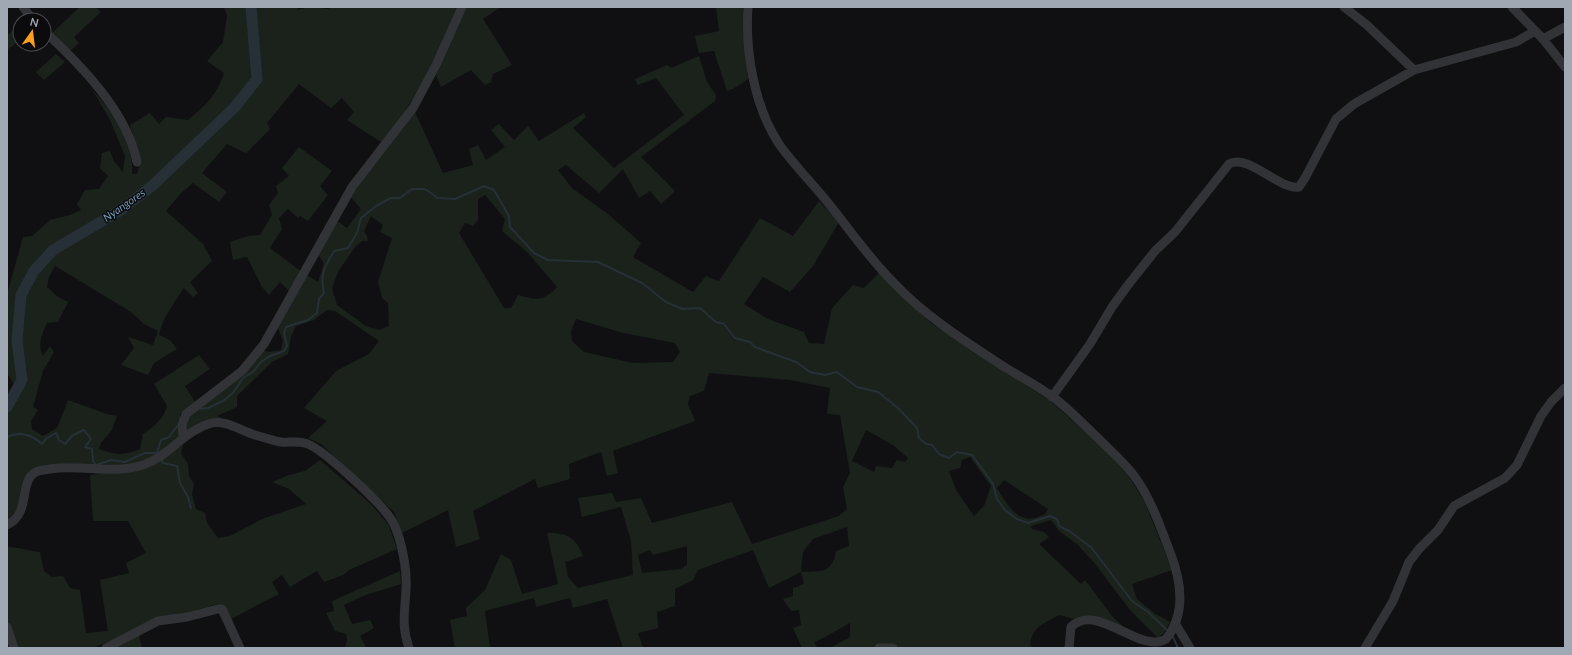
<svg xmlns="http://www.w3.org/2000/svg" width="1572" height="655" font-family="Lato,sans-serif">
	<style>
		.green { fill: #1a221b; fill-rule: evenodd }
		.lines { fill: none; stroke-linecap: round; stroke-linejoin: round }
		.stream { stroke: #263036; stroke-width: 2 }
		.river { stroke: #263036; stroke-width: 11 }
		.minor { stroke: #313337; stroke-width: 9 }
		.labels { text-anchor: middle; stroke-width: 3; stroke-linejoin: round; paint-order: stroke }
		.water-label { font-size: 11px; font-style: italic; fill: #749ab2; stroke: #0b0b0d }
	</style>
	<rect width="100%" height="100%" fill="#101012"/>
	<path class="green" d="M 80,7 L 96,7 L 101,12 L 74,37 L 79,43 L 69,52 L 52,33 Z
		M 224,7 L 297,7 L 298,10 L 309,7 L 328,9 L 331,7 L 457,7 C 439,56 413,100 384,144 L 347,120 L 354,112 L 342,98 L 331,108 L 299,84 L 267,123 L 270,129 L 246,153 L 227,144 L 202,173 L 227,192 L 219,202 L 193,183 L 181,193 L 166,211 L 203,244 L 212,261 L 190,282 L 198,293 L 193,297 L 184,288 C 175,302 162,318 159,335 L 170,340 L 177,349 L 154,363 L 148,375 L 121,365 L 134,348 L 128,337 L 153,345 L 158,331 L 144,324 L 131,312 L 55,266 L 49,277 L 47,287 L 58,297 L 68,302 L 58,322 L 47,323 C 42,333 37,346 43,356 L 50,346 L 54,352 L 43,371 L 33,407 L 38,410 L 31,421 L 32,429 L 43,436 L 57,428 L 68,400 L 107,414 L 117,416 L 112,430 L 101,443 L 99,449 C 114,455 125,456 140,449 L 143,434 C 153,427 164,419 167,406 L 154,384 L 199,355 L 210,369 L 185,386 L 195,402 L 180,414 L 180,436 L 162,453 L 132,465 L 35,469 L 19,506 L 7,521 L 7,399 L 15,386 L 7,373 L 7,294 L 23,237 L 32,236 L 50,220 L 70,215 L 81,210 L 77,204 L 85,190 L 99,189 L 108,176 L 100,168 L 102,153 L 110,151 L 114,161 L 123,172 L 125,156 L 110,120 L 92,89 C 114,116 134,138 132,174 L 137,174 L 140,162 L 130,125 L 150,113 L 159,124 L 166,117 L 188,120 C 205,106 217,95 224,73 L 207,61 L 223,42 L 227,16 Z
		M 466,7 L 501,7 L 483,19 L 512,65 L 493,74 L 491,82 L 485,85 L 471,70 L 441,87 L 436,75 Z
		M 716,7 L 743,7 L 743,27 L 748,79 L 733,89 L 727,91 L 714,51 L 699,53 L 695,36 L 719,31 Z
		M 20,26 L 20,40 L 7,50 L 7,35 Z
		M 56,54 L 65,62 L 44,80 L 36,72 Z
		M 699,56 L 707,82 L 716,95 L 715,101 L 641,157 L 675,191 L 661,204 L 650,191 L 639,198 L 623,169 L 599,193 L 566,165 L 558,170 L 572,188 L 608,214 L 641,243 L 633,257 L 693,292 L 706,276 L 719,281 L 760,218 L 793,236 L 819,201 L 839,222 L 813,266 L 790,292 L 763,277 L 744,304 L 768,319 L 804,332 L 809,343 L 824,344 L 832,308 L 853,285 L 864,288 L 879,273 L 931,323 L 1049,400 L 1108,452 L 1128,475 L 1145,503 L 1172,570 L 1132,584 L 1137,599 L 1154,613 L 1170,622 L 1164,633 L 1158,638 L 1130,610 L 1096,565 L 1078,545 L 1059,531 L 1051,520 L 1031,526 L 1032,529 L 1044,532 L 1049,537 L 1039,544 L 1081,584 L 1085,580 L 1112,616 L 1137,640 C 1118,627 1097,607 1074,619 L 1059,615 C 1044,624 1032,626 1030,645 L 1033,648 L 903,648 L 882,645 L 872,648 L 830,648 L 850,637 L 850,623 L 814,643 L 818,648 L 802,648 L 793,628 L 801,625 L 799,610 L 791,611 L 783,599 L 793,596 L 793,588 L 804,584 L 801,572 L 769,588 L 753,550 L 698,570 L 693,580 L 675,589 L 675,606 L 657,612 L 658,628 L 638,633 L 643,648 L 623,648 L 607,599 L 573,608 L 570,598 L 536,607 L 534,598 L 485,611 L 490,648 L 455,648 L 450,620 L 467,616 L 466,608 L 485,590 L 501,554 L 511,560 L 522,594 L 558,584 L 547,533 C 566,532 576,537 583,556 L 565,562 L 568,577 L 578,588 L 633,575 L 631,541 L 621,507 L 582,517 L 578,498 L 612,493 L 616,502 L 641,498 L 652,523 L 732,502 L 752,544 L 839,516 L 847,509 L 843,487 L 850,473 L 840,415 L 827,414 L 830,388 L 790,380 L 709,373 L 704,391 L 690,396 L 688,404 L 695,421 L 613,451 L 618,473 L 607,476 L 601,452 L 569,464 L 570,479 L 538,488 L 535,479 L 473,511 L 480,539 L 456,547 L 448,510 L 402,533 L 394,512 L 321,444 L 308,438 L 327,421 L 304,408 L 336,371 L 369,354 L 379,341 L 335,311 L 327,310 L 314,320 L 296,326 L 291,337 L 288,354 L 272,362 L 237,396 L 237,407 L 217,416 L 225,419 L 185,433 L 185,421 L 264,350 L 268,352 L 281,350 L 283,341 L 278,328 L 307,275 L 318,282 L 324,263 L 318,255 L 337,221 L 347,228 L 361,209 L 350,196 L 415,112 L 443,173 L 473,165 L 469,149 L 478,145 L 486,160 L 505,147 L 491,130 L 499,124 L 514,140 L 528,126 L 539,141 L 584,113 L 586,117 L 573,128 L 614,168 L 684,115 L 656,78 L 638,85 L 635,79 L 667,65 L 671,68 ZM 485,195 L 505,219 L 502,231 L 528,253 L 557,287 C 543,302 536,300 518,295 L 511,308 L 504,308 L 459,233 L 465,223 L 473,226 L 478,220 L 478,199 ZM 371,216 L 383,225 L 380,232 L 392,238 L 378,282 L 382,298 L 388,303 L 389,326 L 379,330 L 366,326 L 337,305 L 332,288 L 339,270 L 356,246 L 362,241 L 368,241 L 367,236 L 364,231 ZM 576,319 L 623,333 L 675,343 L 680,352 L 673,362 L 633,363 L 584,352 L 572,341 L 571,331 ZM 866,430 L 893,445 L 908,458 L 905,462 L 897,460 L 892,468 L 876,466 L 874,472 L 852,461 ZM 970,457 L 991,486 L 984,506 L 974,516 L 956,490 L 949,471 L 960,468 L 962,460 ZM 1004,480 L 1048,509 L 1045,514 C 1020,528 1009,507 997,488 ZM 847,527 L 849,546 L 836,551 C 832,574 822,571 801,572 L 803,552 L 813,539 ZM 687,546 L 687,565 L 680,569 L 642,573 L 638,555 L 650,550 L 653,555 Z
		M 299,147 L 332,171 L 320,186 L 328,195 L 308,221 L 300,216 L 298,218 L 288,209 L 279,218 L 282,229 L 270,248 L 302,272 L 291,293 L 280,282 L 269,295 L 262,287 L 247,257 L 233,260 L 230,242 L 248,236 L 260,235 L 272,215 L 269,205 L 278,193 L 276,186 L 289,176 L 282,168 Z
		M 183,445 L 181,453 L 188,464 L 189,476 L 194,484 L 192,494 L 196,509 L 205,513 L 207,523 L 218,538 L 230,536 L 262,519 L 306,504 L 289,489 L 272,482 L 289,475 L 305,471 L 320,460 L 371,504 L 388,524 L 397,549 L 349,570 L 343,575 L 324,582 L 317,571 L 290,587 L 282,575 L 272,582 L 279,594 L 229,620 L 222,606 L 217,604 L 184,614 L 157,617 L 126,635 L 92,648 L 18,648 L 11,627 L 7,621 L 7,547 C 19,547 28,551 40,552 L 44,571 L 52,577 L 63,576 L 70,588 L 80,590 L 86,633 L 108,631 L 100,580 L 129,573 L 126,563 L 146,553 L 128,521 L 93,521 L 90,475 L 141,469 Z
		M 400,571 L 401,584 L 363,596 L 344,605 L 352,624 L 370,620 L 374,628 L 360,636 L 366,647 L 345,648 L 347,640 L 346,634 L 335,631 L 326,613 L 334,611 L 332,601 Z
		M 139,635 L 142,648 L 114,648 Z"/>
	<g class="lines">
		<path class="stream" d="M 198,409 L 208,408 L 223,401 L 233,393 L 243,378 L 253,372 L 261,362 L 270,356 L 284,351 L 287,346 L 284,333 L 286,327 L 308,320 L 317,313 L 319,299 L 324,293 C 320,274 324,268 334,251 L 348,248 L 357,233 L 361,218 L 376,206 L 391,198 L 400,198 L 412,189 L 425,189 L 438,198 L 455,199 L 484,186 L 494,190 L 509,216 L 510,227 L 534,253 L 548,260 L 598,262 L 642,283 L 666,302 L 682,309 L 700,308 L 716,322 L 724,324 L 735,338 L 750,342 L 755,347 L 796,362 L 810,372 L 825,375 L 837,372 L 857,387 L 878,392 L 898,408 L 917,428 L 919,438 L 926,444 L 932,445 L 939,454 L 949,458 L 957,452 L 972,455 L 993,484 L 997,499 L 1005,510 L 1017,519 L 1028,523 L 1050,516 L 1057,519 L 1059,526 L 1069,531 L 1091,547 L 1132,601 L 1148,612 L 1169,632
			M 7,437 C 21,430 32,435 42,444 L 47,438 L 56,433 L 59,440 L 65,444 L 73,435 L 84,430 L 91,439 L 85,447 L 92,449 L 93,461 L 96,465 L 111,460 L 125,462 L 145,453 L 157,453 L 161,440 L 169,437 L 178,425
			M 160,459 L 163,463 L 177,466 L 180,483 L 188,497 L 191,508
			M 1172,635 L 1178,648"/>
		<path class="river" d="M 7,407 L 22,380 L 17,341 L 21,295 L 34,271 L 53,250 L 121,210 L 152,186 L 235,107 L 257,79 L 251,7"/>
		<path class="minor" d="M 23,7 L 33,20
			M 748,7 C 745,51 754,106 779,144 C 794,165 813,184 829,204 C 850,230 869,258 893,282 C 926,317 966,342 1006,368 C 1021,377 1038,386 1053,397 C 1070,410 1085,426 1100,440 C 1112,452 1125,463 1135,477 C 1151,499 1160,526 1170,552 C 1181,580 1187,613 1166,639 C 1140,655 1097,601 1071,627 L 1069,648
			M 1344,7 L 1367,25 L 1414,70
			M 1512,7 L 1543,39 L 1565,67
			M 44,31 C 81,65 127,112 137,162
			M 1543,39 L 1565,27
			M 1052,397 L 1090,344 L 1112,307 L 1128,285 L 1155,251 L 1175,232 L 1229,164 C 1249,153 1278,190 1299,187 L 1305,178 L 1336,119 L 1354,104 L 1414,70 L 1516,42 L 1535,31
			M 183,436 L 182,425 L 186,414 L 242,371 L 264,344 L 352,187 L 413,108 L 436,65 L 462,7
			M 7,525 C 32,513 18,481 36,472 C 40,470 46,470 50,469 C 81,464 113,475 143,465 C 170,456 184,430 212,423 C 225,420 240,430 252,434 C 262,437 271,440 281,442 C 290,443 300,440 308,444 C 326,452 379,501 391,519 C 395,525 398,534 400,541 C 404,556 407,573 406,589 C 405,612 401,625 409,648
			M 1175,623 L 1190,648
			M 7,627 L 14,648
			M 106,648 L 158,621 L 187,617 L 218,609 L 222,609 L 240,648
			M 879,648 L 893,648
			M 1365,648 L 1393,601 L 1409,562 L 1419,549 L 1438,530 L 1454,506 L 1505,478 L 1517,465 L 1541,416 L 1551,402 L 1565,388"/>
	</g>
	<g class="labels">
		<g class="water-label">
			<text transform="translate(124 205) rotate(-35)" y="4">Nyangores</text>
		</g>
	</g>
	<rect width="1572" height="655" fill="none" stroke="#a0a8b4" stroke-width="16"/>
	<g transform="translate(32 32) rotate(14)"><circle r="19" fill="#0b0b0d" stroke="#474a50"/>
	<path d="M0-3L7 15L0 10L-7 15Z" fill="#fd9f1e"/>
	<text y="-6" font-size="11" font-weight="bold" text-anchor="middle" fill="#a0a8b4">N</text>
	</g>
</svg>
